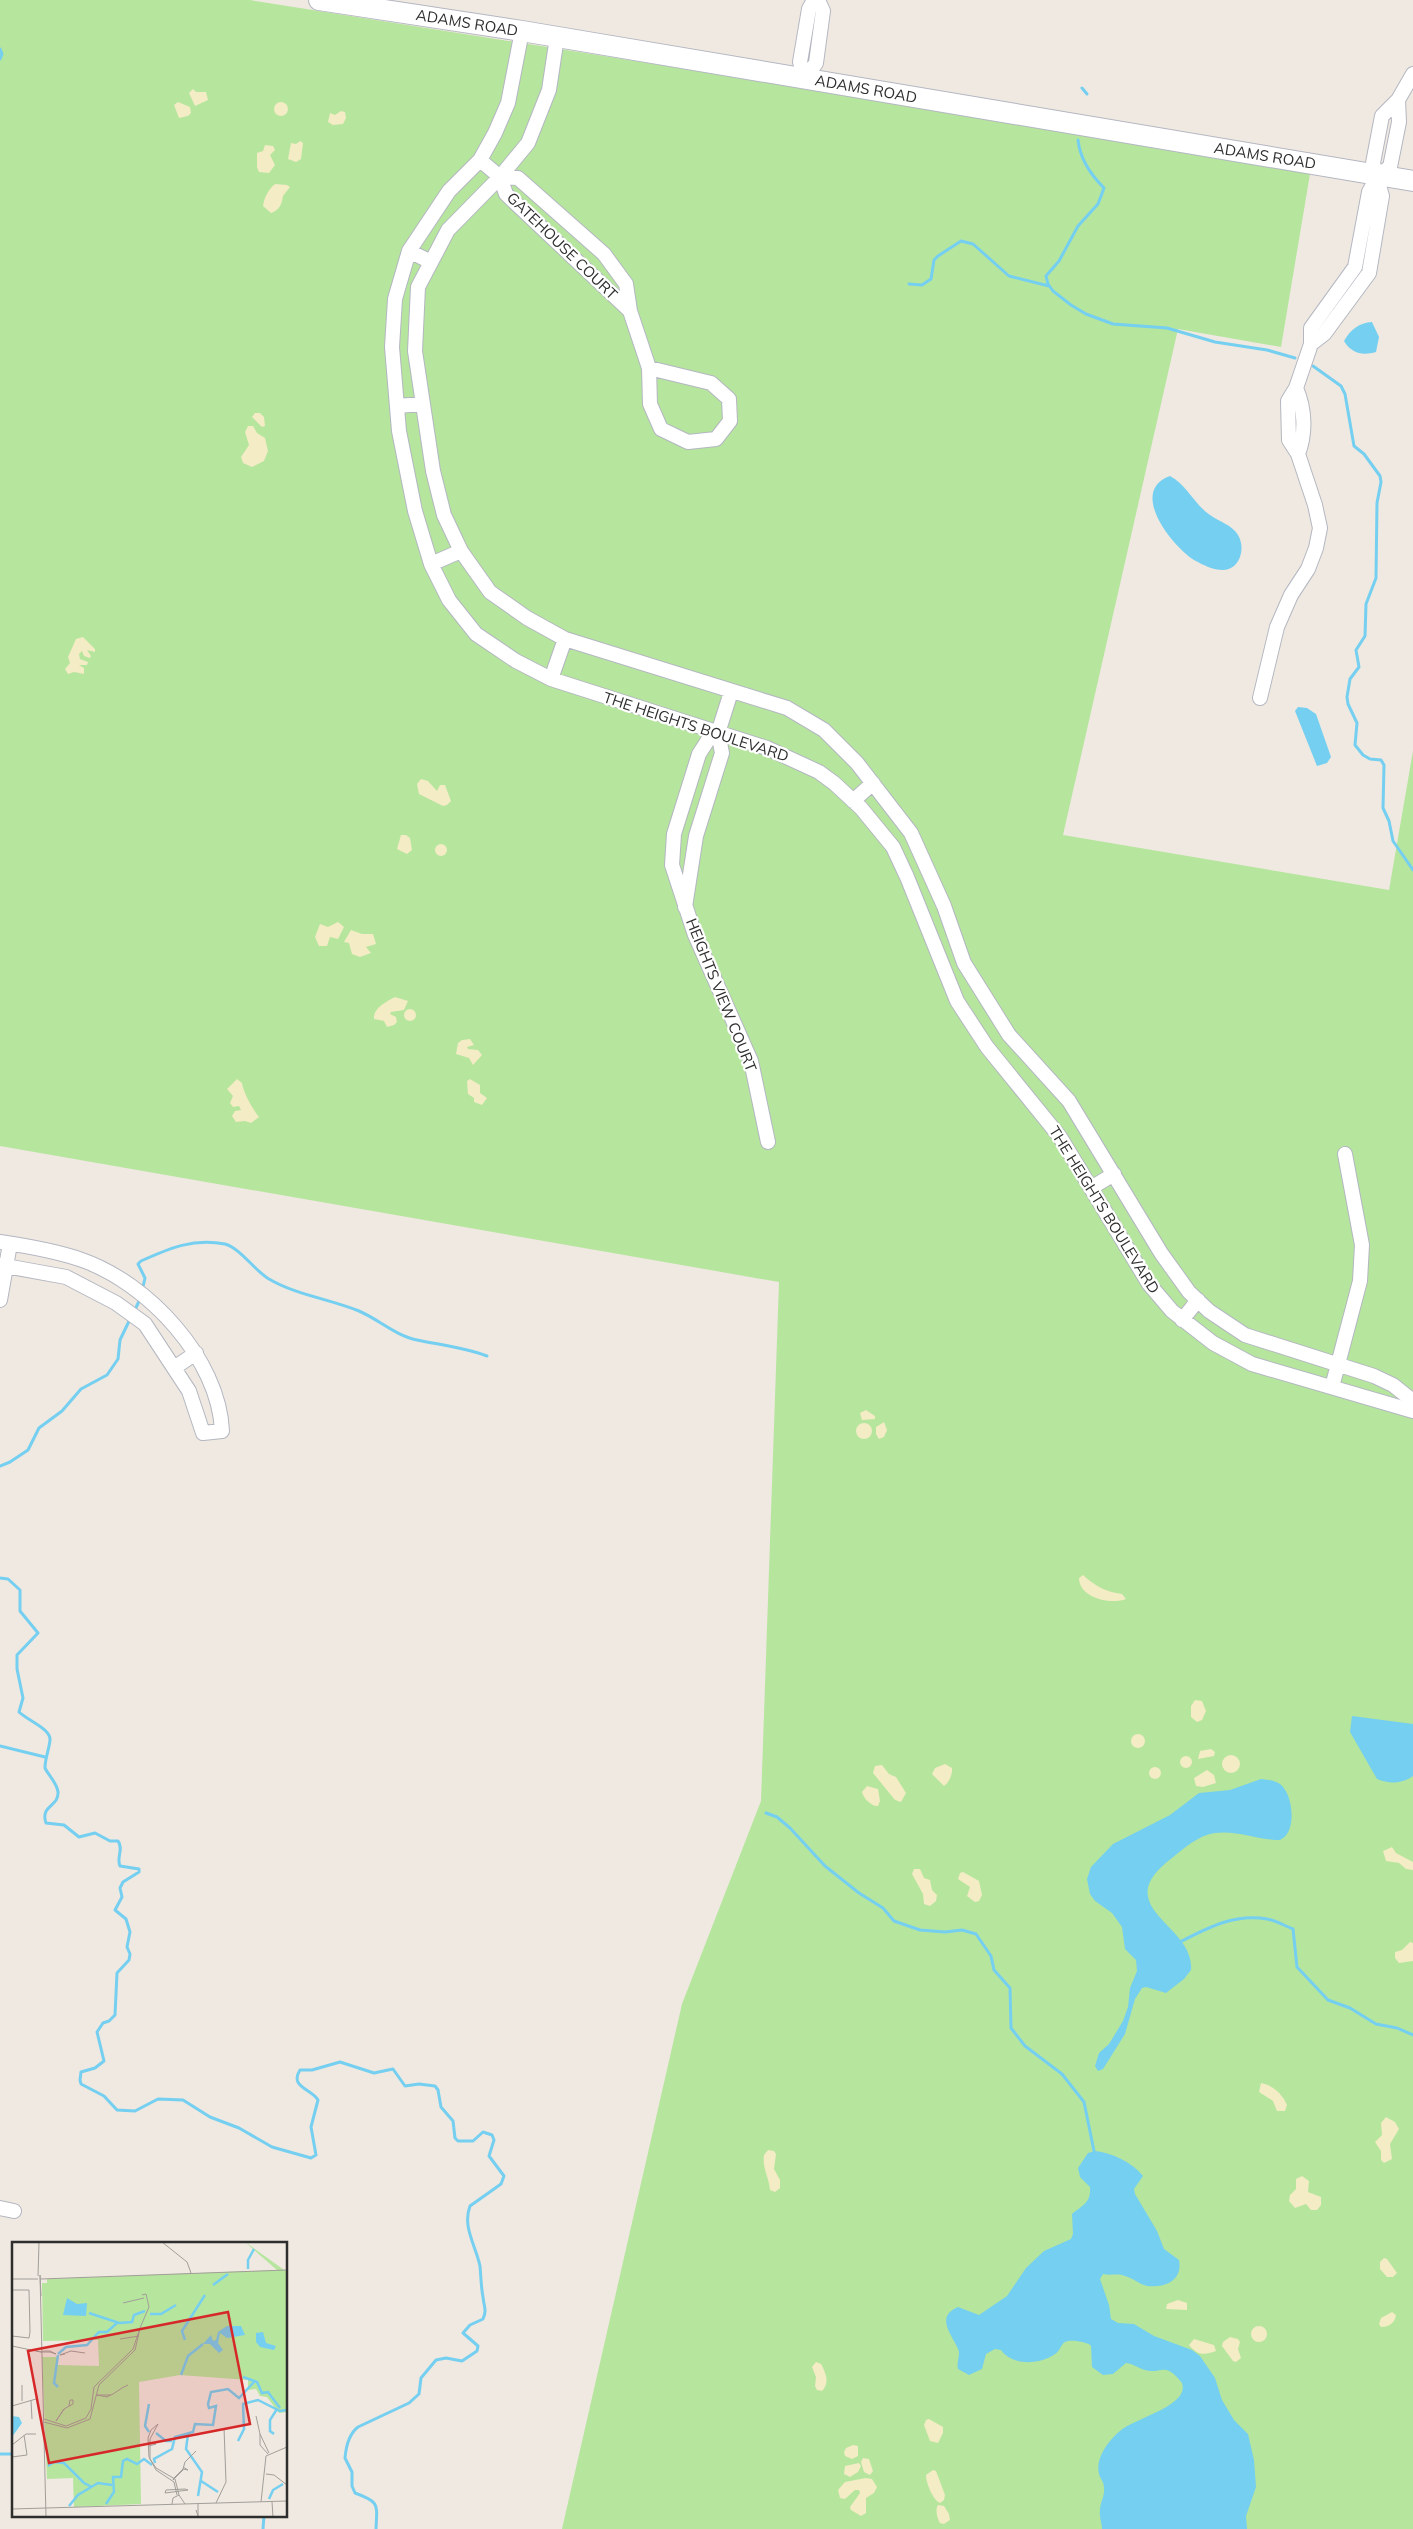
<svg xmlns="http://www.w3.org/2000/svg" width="1413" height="2529" font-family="Mulish,sans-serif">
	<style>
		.green { fill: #b6e59e }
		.sand { fill: #f3ecc5 }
		.water { fill: #75cff0 }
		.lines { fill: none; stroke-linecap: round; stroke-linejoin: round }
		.stream { stroke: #75cff0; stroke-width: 3 }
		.minor-casing { stroke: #b4b7c1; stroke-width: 16 }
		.secondary-casing { stroke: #b4b7c1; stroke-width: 22 }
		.minor { stroke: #fff; stroke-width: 14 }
		.secondary { stroke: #fff; stroke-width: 20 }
		.labels { text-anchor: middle; stroke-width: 4.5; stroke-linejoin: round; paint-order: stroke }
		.street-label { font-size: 15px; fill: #2e2e2e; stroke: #fff }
		.inset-river { fill: none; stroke: #75cff0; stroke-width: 2.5 }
		.inset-road { fill: none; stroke: #a29e99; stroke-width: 1 }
		.view { fill: #d62828; fill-opacity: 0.15; stroke: #d62828; stroke-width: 2.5 }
		.inset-edge { fill: none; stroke: #2e2e2e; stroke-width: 2.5 }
	</style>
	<rect width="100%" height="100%" fill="#efe9e1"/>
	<path class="green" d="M 0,0 L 250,0 L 1311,168 L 1281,347 L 1178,329 L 1063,835 L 1389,890 L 1413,751 L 1413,2529 L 562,2529 L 682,2004 L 761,1801 L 779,1282 L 0,1146 Z"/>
	<path class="sand" d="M 193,89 L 196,92 L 206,92 L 208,100 L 195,106 L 189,93 Z
		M 178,102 L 190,107 L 191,113 L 188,116 L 179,118 L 174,105 Z
		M274 109a7 7 0 1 1 14 0a7 7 0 1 1-14 0Z
		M 341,111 L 345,112 L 346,118 L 343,124 L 333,125 L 328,122 L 330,113 L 335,115 Z
		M 300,141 L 303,143 L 301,159 L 296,162 L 288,159 L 291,143 L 296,144 Z
		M 265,145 L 273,146 L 275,150 L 270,155 L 275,165 L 269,173 L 259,172 L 257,167 L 257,153 L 263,151 Z
		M 275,184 L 287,185 L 290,187 L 283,196 C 282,203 280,210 271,213 L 263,206 C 264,198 268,190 275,184 Z
		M 255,413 L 260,413 L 264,417 L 265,426 L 262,427 L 252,417 Z
		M 248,426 L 253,426 L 257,433 L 265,438 L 268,451 L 264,461 L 252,467 L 243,463 L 241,457 L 249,445 L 245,432 Z
		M 83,637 L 95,649 L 95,652 L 87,650 L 91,656 L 90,658 L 84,656 L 82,651 L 79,654 L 80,659 L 88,662 L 87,665 L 79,665 L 84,668 L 84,674 L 74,672 L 68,674 L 65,669 L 70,663 L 68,657 L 76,639 Z
		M 421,779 L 428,781 L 437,791 L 440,785 L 445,785 L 451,801 L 447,805 L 443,806 L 419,794 L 417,784 Z
		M 401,835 L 406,835 L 410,838 L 412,850 L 407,854 L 397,849 Z
		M435 850a6 6 0 1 1 12 0a6 6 0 1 1-12 0Z
		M 338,922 L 344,927 L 338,939 L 330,937 L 327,946 L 319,946 L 315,937 L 320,924 L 328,927 Z
		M 351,930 L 362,934 L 373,934 L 376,944 L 366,947 L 371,953 L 360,957 L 352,954 L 349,943 L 344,942 Z
		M 395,997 L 408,1001 L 404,1010 L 391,1012 L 390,1014 L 396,1017 L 397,1022 L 394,1025 L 387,1027 L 384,1021 L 374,1019 C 373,1008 386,1002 395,997 Z
		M404 1015a6 6 0 1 1 12 0a6 6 0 1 1-12 0Z
		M 470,1039 L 474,1045 L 467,1047 L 468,1049 L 478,1050 L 482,1055 L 473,1065 L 469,1058 L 456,1054 L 458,1043 L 462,1040 Z
		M 237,1079 L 242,1083 C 244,1094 252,1108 259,1117 L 251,1123 L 245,1121 L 236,1122 L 232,1116 L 235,1111 L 241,1110 L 239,1106 L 233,1107 L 230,1103 L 233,1096 L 227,1089 Z
		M 470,1079 L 480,1085 L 480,1093 L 487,1098 L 482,1105 L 474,1102 L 474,1098 L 468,1094 L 467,1081 Z
		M 866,1410 L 875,1416 L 875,1419 L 862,1420 L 860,1413 Z
		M 884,1422 L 887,1430 L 884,1437 L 879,1439 L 876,1434 L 876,1427 Z
		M856 1431a8 8 0 1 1 16 0a8 8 0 1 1-16 0Z
		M 1083,1575 C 1095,1586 1106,1592 1122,1594 L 1126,1599 C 1111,1605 1079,1598 1079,1578 Z
		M 1195,1700 L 1202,1701 L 1206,1711 L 1202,1720 L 1197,1722 L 1191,1717 L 1191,1706 Z
		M1131 1741a7 7 0 1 1 14 0a7 7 0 1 1-14 0Z
		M 1211,1749 L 1215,1752 L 1214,1756 L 1198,1759 L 1200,1751 Z
		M1222 1764a9 9 0 1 1 18 0a9 9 0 1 1-18 0Z
		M1180 1762a6 6 0 1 1 12 0a6 6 0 1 1-12 0Z
		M 945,1764 L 952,1768 C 953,1773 949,1783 944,1786 L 932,1774 L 935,1768 Z
		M 882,1765 L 889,1774 L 896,1777 L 906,1793 L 901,1802 L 895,1800 L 873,1773 L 875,1766 Z
		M1149 1773a6 6 0 1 1 12 0a6 6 0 1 1-12 0Z
		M 1207,1770 L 1214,1775 L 1216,1783 L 1203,1787 L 1196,1786 L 1194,1778 Z
		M 867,1786 L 878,1789 L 880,1801 L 878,1806 C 872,1807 863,1798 862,1792 Z
		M 1392,1847 L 1396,1853 L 1413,1862 L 1413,1870 L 1406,1869 L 1399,1863 L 1386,1861 L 1383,1851 Z
		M 914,1869 L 920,1869 L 924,1878 L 930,1880 L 932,1890 L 937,1895 L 936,1901 L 930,1906 L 924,1904 L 923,1894 L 912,1874 Z
		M 963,1872 L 979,1881 L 982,1895 L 979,1901 L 975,1902 L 967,1896 L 970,1887 L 958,1879 L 960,1873 Z
		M 1410,1942 L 1413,1943 L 1413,1961 L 1399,1963 L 1395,1958 L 1395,1952 L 1402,1950 Z
		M 1261,2083 C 1272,2085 1283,2094 1287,2105 L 1285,2111 L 1277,2111 L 1273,2101 L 1259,2092 Z
		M 1386,2117 L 1395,2122 L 1399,2129 L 1390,2144 L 1392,2159 L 1384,2163 L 1381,2160 L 1381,2151 L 1375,2142 L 1382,2135 L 1381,2123 Z
		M 768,2150 L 774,2151 L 776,2154 L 774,2169 L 780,2180 L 780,2188 L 775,2192 L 770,2190 C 769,2177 762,2168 764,2155 Z
		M 1302,2176 L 1309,2181 L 1308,2192 L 1321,2197 L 1321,2205 L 1317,2210 L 1311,2210 L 1306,2204 L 1295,2208 L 1289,2201 L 1290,2195 L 1296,2189 L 1296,2179 Z
		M 1384,2258 L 1387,2259 L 1397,2273 L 1393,2277 L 1387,2277 L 1380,2269 L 1380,2262 Z
		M 1178,2300 L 1187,2303 L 1187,2310 L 1166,2309 L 1167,2304 Z
		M 1392,2312 L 1396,2315 C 1395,2323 1389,2327 1381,2327 L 1379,2324 L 1381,2318 Z
		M1251 2334a8 8 0 1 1 16 0a8 8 0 1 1-16 0Z
		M 1230,2337 L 1238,2339 L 1240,2342 L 1238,2349 L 1241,2358 L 1236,2362 L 1233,2361 L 1222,2346 L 1223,2342 Z
		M 1194,2339 L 1214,2345 L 1216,2351 C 1204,2355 1198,2356 1189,2345 Z
		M 816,2362 L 821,2364 C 826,2373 830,2383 822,2391 L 817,2390 L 815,2386 L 816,2377 L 812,2367 Z
		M 929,2419 L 943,2427 L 943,2433 L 938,2443 L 930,2441 L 924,2425 L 926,2420 Z
		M 853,2445 L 858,2446 L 858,2456 L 852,2459 L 845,2456 L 844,2452 L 846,2448 Z
		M 863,2458 L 869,2459 L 873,2471 L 870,2475 L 864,2472 L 861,2462 Z
		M 859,2463 L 861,2466 L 858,2472 L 850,2477 L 844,2474 L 845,2466 Z
		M 933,2470 L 936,2471 L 945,2495 L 944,2500 L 940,2503 C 933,2500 926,2483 926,2475 Z
		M 866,2478 L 872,2479 L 877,2487 L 874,2493 L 866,2498 L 866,2513 L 861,2516 L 851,2510 L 850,2507 L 860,2493 L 859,2490 L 855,2490 L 845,2499 L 840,2498 L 838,2490 L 845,2482 Z
		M 938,2505 L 944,2506 L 949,2514 L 950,2520 L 944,2524 L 940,2523 C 937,2518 935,2509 938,2505 Z"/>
	<path class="water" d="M 1372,322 L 1379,337 L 1376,352 C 1362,356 1351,353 1344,341 C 1351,329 1359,323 1372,322 Z
		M 1170,476 C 1187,485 1194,504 1210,515 C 1220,522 1232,525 1238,535 C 1246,548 1240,570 1223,570 C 1213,570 1203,565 1194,560 C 1172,546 1128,491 1170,476 Z
		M 1298,707 L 1307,708 L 1316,714 L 1331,757 L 1327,763 L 1317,766 L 1295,711 Z
		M 1352,1716 L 1413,1724 L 1413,1776 C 1402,1784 1389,1784 1377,1779 L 1350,1732 Z
		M 1261,1779 C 1268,1780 1278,1780 1283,1787 C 1293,1798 1297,1833 1280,1840 C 1258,1840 1237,1830 1215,1833 C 1199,1835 1184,1848 1172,1858 C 1106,1908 1195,1924 1191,1970 L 1184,1979 L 1166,1993 L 1146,1987 L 1142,1988 L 1135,1999 L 1125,2034 L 1103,2069 L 1098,2071 L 1095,2066 L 1099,2053 L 1109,2044 L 1123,2021 L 1128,2007 L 1130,1988 L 1137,1971 L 1136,1960 L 1125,1949 L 1122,1927 L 1112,1913 L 1095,1901 L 1090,1894 L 1087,1879 L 1091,1867 L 1113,1844 L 1170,1815 L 1199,1793 L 1230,1790 Z
		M 1095,2151 C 1112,2153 1132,2162 1143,2176 L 1134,2189 L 1135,2194 L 1157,2231 L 1164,2249 L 1179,2260 C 1183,2281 1164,2288 1147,2286 C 1139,2284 1133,2278 1125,2276 C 1118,2273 1110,2276 1103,2274 L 1100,2279 L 1109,2305 L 1111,2319 L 1118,2323 L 1134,2324 L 1154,2336 L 1192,2350 L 1200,2356 L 1215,2378 L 1222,2400 L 1234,2420 L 1248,2434 L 1254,2460 L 1256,2487 L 1246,2516 L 1247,2529 L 1102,2529 C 1102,2523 1099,2517 1100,2510 C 1100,2502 1105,2496 1104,2488 C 1104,2481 1100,2479 1099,2474 C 1095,2458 1109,2440 1120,2431 C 1134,2418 1190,2406 1182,2383 C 1164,2360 1161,2375 1145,2370 C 1138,2368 1134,2364 1126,2363 L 1113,2374 L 1103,2375 L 1092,2367 L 1091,2346 L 1089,2344 C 1083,2342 1071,2339 1065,2342 C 1061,2344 1060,2351 1055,2354 C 1040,2365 1012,2366 1001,2350 L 995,2349 L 986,2354 L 982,2369 L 969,2375 L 958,2369 C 956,2363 961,2354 958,2349 C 953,2336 934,2317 958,2307 L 979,2315 L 1007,2296 L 1026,2268 L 1044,2251 L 1071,2239 L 1073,2234 L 1072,2214 C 1083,2205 1091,2203 1090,2187 L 1080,2177 L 1078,2168 L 1088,2153 Z"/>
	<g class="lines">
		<path class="stream" d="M 0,49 L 2,54 L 0,59
			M 1082,88 L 1087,94
			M 1078,140 C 1080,159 1091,175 1104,188 L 1098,204 L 1078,226 L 1059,261 L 1046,276 L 1048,284 L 1053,291 L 1071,305 L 1086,314 L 1113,324 L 1167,328 L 1215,342 L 1267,350 L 1295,358
			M 909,284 L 922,285 L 931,279 L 934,260 L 938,256 L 961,241 L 973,244 L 1009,276 L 1049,286
			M 1313,366 L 1341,386 L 1345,394 L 1354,446 L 1364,454 L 1380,476 L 1381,482 L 1377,503 L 1376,578 L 1366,604 L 1365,636 L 1356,650 L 1359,667 L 1350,679 L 1347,697 L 1348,704 L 1357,723 L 1355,745 L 1363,755 L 1370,759 L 1381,760 L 1384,765 L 1383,808 L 1389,821 L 1393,841 L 1413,870
			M 142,1291 L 145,1278 L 138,1264 L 141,1261 C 170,1248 193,1238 225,1244 C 240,1248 255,1271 269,1279 C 296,1295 330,1299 359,1311 C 378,1319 396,1336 417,1340 C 441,1345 463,1347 487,1356
			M 134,1312 L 140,1299
			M 0,1466 L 10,1462 L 28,1450 L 39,1428 L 62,1411 L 81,1389 L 107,1375 L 118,1359 L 120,1340 L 131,1317
			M 0,1578 L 8,1579 L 20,1590 L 20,1611 L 38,1633 L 17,1655 L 17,1669 L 23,1698 L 19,1712 C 27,1720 51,1729 50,1740 C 49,1750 45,1758 45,1768 C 49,1776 57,1783 58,1792 C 59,1807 40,1805 46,1823 L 64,1825 L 79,1837 L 95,1833 L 110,1841 L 118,1841 C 124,1849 116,1858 120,1866 L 139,1869 L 139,1872 L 123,1882 L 120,1888 L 122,1897 L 115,1910 L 126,1919 L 130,1932 L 127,1947 L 130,1954 L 129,1960 L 117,1973 L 115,2015 L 109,2021 L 103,2023 L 97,2032 L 104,2061 L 95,2068 L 81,2072 L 80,2080 L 81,2084 L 104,2096 L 117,2110 L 135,2111 L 158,2099 L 183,2100 L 210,2117 L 239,2128 L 272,2147 L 311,2158 L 316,2155 L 311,2127 L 318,2100 C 312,2089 289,2087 300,2070 L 312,2070 L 340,2062 L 374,2073 L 393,2069 L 405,2086 L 419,2084 L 435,2086 L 438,2090 L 441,2107 L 453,2121 L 455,2138 L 458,2141 L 473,2141 L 483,2132 L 492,2135 L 494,2140 L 489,2156 L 504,2176 L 501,2184 L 470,2206 C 462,2227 476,2246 480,2266 C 481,2277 481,2287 483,2297 C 484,2307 487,2310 483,2319 L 470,2325 L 463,2333 L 478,2346 L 477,2351 L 462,2361 L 446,2358 L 436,2360 L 421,2378 L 419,2394 L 409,2403 L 358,2427 C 349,2434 346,2446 345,2458 L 352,2472 L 352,2486 L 355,2493 C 380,2502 377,2504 376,2529
			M 0,1746 L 45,1757
			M 766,1813 L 777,1817 L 790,1828 L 825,1866 L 859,1893 L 883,1908 L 894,1921 L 920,1930 L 945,1932 L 962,1930 L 976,1934 L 991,1956 L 994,1970 L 1010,1988 L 1011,2028 L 1025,2046 L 1062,2074 L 1084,2102 L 1094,2151
			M 1180,1942 C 1207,1928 1235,1913 1267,1919 C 1275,1920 1285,1926 1293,1929 L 1297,1967 L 1328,2000 L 1350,2008 L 1376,2024 L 1397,2028 L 1413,2035
			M 0,2454 L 14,2454
			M 263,2529 L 264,2515"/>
		<defs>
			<path id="minor" d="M 522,31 L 508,103 L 495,133 L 480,160 L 449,191 L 409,251 L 395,299 L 392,347 L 399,431 L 415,511 L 431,564 L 449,600 L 476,634 L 516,661 L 551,679 L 767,748 L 819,772 L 834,783 L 861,808 L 893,847 L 907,877 L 957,1001 L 987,1047 L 1060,1137 L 1149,1284 L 1172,1311 L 1213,1343 L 1252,1364 L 1413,1411
				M 557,37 L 549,90 L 528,143 L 500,177 L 448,230 L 418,287 L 415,351 L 433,471 L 444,515 L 461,551 L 490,592 L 527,618 L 565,639 L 787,708 L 824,730 L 857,763 L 911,833 L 944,906 L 964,963 L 1009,1035 L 1069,1101 L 1161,1253 L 1189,1292 L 1209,1311 L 1245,1335 L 1374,1376 L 1393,1385 L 1413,1401
				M 805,79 L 816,63 L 823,11 L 818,0
				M 805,79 L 800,62 L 809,9 L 814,0
				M 1398,100 L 1413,74
				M 480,160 L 500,177 L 506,194 L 630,311 L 626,284 L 604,254 L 518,178 L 500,177
				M 1378,175 L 1369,192 L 1355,267 L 1311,328 L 1311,344 L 1324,334 L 1369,273 L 1382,196 L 1373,163 L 1382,116 L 1398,100 L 1399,122 L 1390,167 L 1378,175
				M 409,251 L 431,262
				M 630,311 L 649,368 L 650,404 L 661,429 L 688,442 L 716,439 L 730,421 L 729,399 L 711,383 L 649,368
				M 1296,388 L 1311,344
				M 397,406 L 423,404
				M 431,564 L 461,551
				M 551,679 L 565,639
				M 1260,698 L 1277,627 L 1291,595 L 1308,569 L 1316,548 L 1320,528 L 1315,505 L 1298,454 L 1289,440 L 1288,401 L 1296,388 C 1305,409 1306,433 1298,454
				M 718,733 L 731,692
				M 853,801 L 873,783
				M 685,907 L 696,836 L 722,753 L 718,733 L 708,740 L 699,754 L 674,834 L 672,865 L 695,935 L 751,1061 L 768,1142
				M 1091,1188 L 1114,1174
				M 0,1242 C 27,1246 56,1251 82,1260 C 148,1283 219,1359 222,1431 L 203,1433 L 189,1391 L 145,1324 L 116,1303 L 66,1277 L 0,1265
				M 0,1300 L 10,1244
				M 1182,1320 L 1198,1300
				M 174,1368 L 196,1353
				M 1332,1387 L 1360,1281 L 1362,1245 L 1345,1154
				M 0,2208 L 14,2211"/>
			<path id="secondary" d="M 319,0 L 522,31 L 1413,181"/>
		</defs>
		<use href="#minor" class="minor-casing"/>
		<use href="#secondary" class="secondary-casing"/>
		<use href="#minor" class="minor"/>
		<use href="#secondary" class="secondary"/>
	</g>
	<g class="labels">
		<g class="street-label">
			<text transform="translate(467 23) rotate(9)" y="5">ADAMS ROAD</text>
			<text transform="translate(866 89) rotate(10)" y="5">ADAMS ROAD</text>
			<text transform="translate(1265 156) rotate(9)" y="5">ADAMS ROAD</text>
			<text transform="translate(562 246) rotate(44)" y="5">GATEHOUSE COURT</text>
			<text transform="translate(696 727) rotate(18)" y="5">THE HEIGHTS BOULEVARD</text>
			<text transform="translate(721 995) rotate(68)" y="5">HEIGHTS VIEW COURT</text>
			<text transform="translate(1104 1210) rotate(58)" y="5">THE HEIGHTS BOULEVARD</text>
		</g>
	</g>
	<g transform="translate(12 2242)">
		<rect width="275" height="275" fill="#efe9e1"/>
		<path d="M 233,0 L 275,30 L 275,170 L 267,171 L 255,155 L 248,154 L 244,147 L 236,148 L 236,138 L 168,133 L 127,140 L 129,262 L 62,265 L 61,236 L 35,237 L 30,115 L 45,115 L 46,123 L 87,124 L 86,98 L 31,99 L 30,41 L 35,41 L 35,37 L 265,28 Z" fill="#b6e59e"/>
		<path d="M 55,56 L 65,62 L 75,61 L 74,74 L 51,73 ZM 215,84 L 229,84 L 233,93 L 215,96 L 208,91 L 206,101 L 211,108 L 207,111 L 198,102 L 191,102 L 199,93 L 201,99 L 204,98 L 206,90 ZM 251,90 L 254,101 L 264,104 L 262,108 L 248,105 L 244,100 L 244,91 ZM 0,174 L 7,175 L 10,181 L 0,195 Z" fill="#75cff0"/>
		<path class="inset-river" d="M 236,27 L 236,18 L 242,7M 201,43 L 216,32M 77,71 L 107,81 L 120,80 L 122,73 L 133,69M 138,72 L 149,72 L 164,63M 173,98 L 170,89 L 193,53M 46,112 L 54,105 L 75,103 L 87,90 L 95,90 L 105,81M 46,113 L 42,141 L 46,145M 169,133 L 176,114 L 191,102M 231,135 L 245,140 L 250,151 L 256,150 L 268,166M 137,190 L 133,184 L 137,162M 144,191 L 154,199 L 160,199M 176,192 L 174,207 L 190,230 L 186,254M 262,192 L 258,189 L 258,178 L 265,167M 226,199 L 232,187 L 231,162 L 246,158 L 268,169 L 275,168M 143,221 L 142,217 L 160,207 L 163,195 L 181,190 L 183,182 L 201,183 L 204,164 L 197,166 L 196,162 L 199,150 L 216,147 L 227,156 L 242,140M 36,224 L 42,220 L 52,221 L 72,241 L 80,245M 189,239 L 206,250M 257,257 L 261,248 L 271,242M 94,262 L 102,250 L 101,235 L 109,235 L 111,219 L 115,217 L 125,222 L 132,217 L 140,223M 57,264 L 66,253 L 86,241 L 100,243"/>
		<path class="inset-road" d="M 150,0 L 175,20 L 179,31M 26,34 L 27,0M 0,37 L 26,37M 29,37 L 275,28M 29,54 L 28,33 L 34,275M 111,61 L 132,56M 0,69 L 0,37M 128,86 L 137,65 L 134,52 L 130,53M 0,94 L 17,96 L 18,90 L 17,48 L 0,48M 108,97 L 127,94M 0,104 L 24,109M 30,110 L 38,110 L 44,112 L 38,109 L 32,109 L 30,110 L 29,110 L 24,109 L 30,110M 53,112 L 48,113 L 59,109 L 73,111M 10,143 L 10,159M 99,153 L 84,153 L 96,155 L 96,154 L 99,153 L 101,152 L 110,146 L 116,143M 19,158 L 20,177M 0,164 L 24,157M 52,167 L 61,162 L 61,158 L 58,158 L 57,164M 244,174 L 248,192M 32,177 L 54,184 L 74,176 L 79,167 L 82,145 L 121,107 L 128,86 L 123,108 L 87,143 L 78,177 L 55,186 L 32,180M 44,179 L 52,167 L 44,179M 136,201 L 144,202 L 137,204M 0,203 L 14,192 L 24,192M 256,212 L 248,203 L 248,192 L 257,211M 0,215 L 15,213 L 12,193M 171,225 L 176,228 L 171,227 L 173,220 L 184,209M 171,227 L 171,228 L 161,238 L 162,236 ZM 254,232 L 262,233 L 275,243M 154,248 L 173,247 L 176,248 L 153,251 ZM 165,253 L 162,240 L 144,228 L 137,215 L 136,196 L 139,188 L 146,182 L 138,197 L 138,217 L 144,226 L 163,237 L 167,253M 249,260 L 254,214 L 275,205M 260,260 L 261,275M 204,261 L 214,240 L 212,186M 160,262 L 161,256 L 167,253 L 173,262M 34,266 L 275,259M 0,267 L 34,266M 184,268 L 186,274 L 186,262"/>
		<path class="view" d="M 216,70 L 238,182 L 37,221 L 16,109 Z"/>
		<rect width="275" height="275" class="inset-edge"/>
	</g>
</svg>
